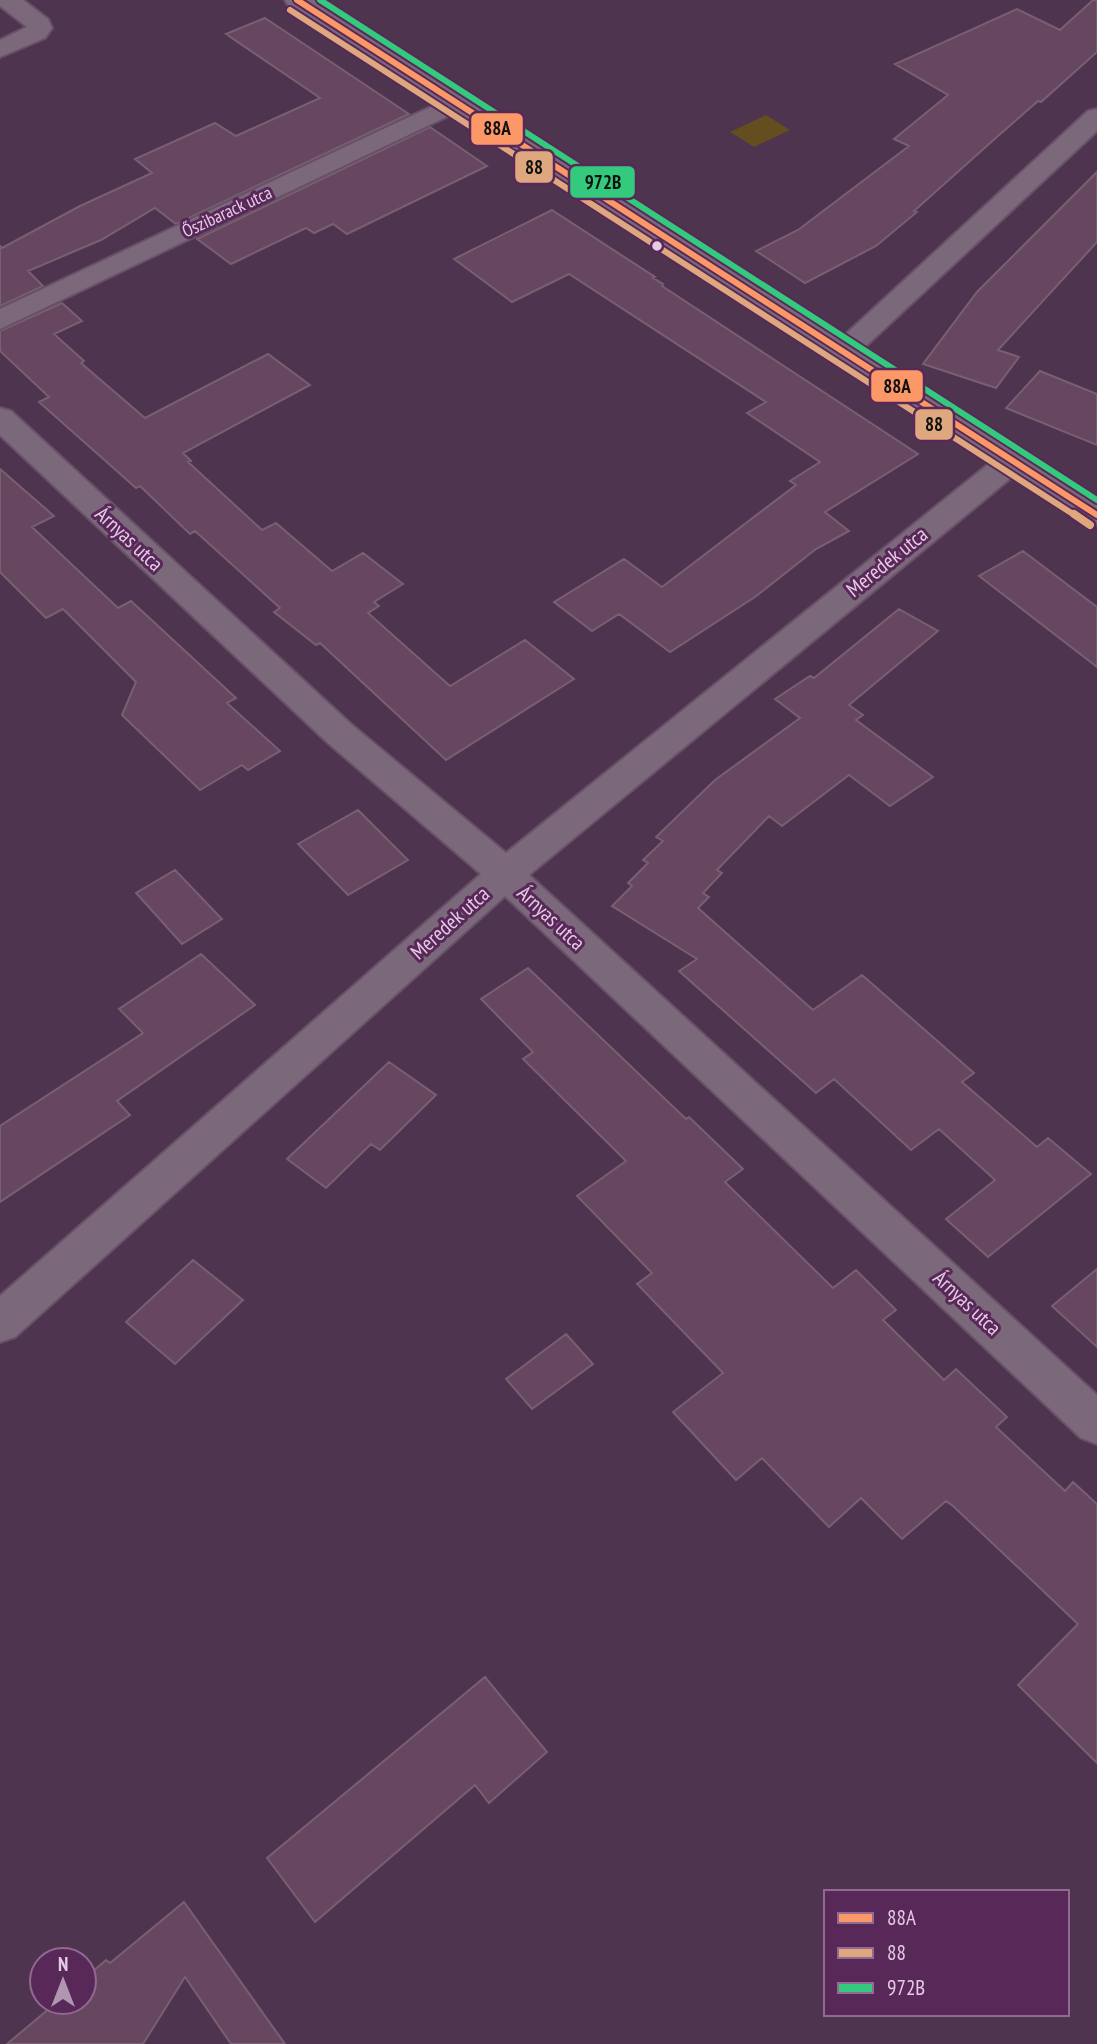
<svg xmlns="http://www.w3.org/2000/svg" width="1097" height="2044" font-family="'PT Sans Narrow',sans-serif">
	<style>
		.green { fill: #644d1e }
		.building { fill: #67475f; stroke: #785f72; stroke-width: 2 }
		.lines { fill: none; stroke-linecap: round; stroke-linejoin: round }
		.minor-casing { stroke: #685168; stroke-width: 4 }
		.tertiary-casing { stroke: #685168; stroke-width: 4 }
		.minor { fill: #7b687b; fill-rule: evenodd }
		.tertiary { fill: #7b687b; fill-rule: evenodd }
		.bus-1-casing { stroke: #582958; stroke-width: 10 }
		.bus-2-far1-casing { stroke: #582958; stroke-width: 10 }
		.bus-2-casing { stroke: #582958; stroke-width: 13 }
		.bus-3-casing { stroke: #582958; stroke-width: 10 }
		.bus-1 { stroke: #fc9868; stroke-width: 6 }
		.bus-2-far1 { stroke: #dfa77e; stroke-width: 6 }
		.bus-2 { stroke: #dfa77e; stroke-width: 8 }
		.bus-3 { stroke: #33ca7d; stroke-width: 6 }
		.bus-dot { fill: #e7cae6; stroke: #582958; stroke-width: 2.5 }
		.labels { text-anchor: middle; stroke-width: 6; stroke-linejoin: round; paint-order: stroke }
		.far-street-label { font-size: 18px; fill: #e7cae6; stroke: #582958 }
		.street-label { font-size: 21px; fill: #e7cae6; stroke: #582958 }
		.line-badge { stroke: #582958; stroke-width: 2.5 }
		.pale-badge-label { font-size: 19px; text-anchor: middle; font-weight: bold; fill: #111 }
	</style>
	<rect width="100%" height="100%" fill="#4e344e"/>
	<path class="green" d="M 766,115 L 790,130 L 754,147 L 730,132 Z"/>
	<path class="building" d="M 1093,0 L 1097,0 L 1097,52 L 1041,102 L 1038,101 L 998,136 L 914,211 L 917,212 L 876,246 L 805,283 L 756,251 L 798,230 L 909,146 L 894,139 L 948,95 L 895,64 L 1017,9 L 1060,30 Z
		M 265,18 L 409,114 L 176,224 L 155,208 L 101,240 L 28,271 L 43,286 L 0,306 L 0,246 L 2,248 L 80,206 L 152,173 L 135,159 L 215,123 L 236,136 L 320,98 L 226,34 Z
		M 430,127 L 487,166 L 347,234 L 333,224 L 314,233 L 306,228 L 231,264 L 197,239 Z
		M 1097,172 L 1097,242 L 998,350 L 1019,357 L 996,388 L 923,364 L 977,292 Z
		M 552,210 L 655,277 L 653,278 L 663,284 L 662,286 L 918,454 L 825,512 L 849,531 L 816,549 L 755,597 L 670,652 L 619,614 L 592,631 L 554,602 L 624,559 L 662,587 L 796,485 L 790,481 L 820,462 L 747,413 L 766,402 L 569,274 L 512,302 L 454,259 Z
		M 62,303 L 82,321 L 54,334 L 84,361 L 81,363 L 145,418 L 268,354 L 310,385 L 183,453 L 191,461 L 188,462 L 262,530 L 276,523 L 332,571 L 363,553 L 403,584 L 374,602 L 379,606 L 368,613 L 450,686 L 525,640 L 574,679 L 446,760 L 320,643 L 316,645 L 274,612 L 280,608 L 195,531 L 190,534 L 140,486 L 136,488 L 39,402 L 49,397 L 0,351 L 0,331 Z
		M 1040,371 L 1097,394 L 1097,445 L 1006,408 Z
		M 0,469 L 54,516 L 32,527 L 118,608 L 131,601 L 236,698 L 227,703 L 280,751 L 248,770 L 242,765 L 200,790 L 122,715 L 136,682 L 63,609 L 46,618 L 0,572 Z
		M 1023,551 L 1097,607 L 1097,667 L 979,576 Z
		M 899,609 L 938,631 L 849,705 L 863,715 L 856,720 L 933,777 L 890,806 L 849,775 L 782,826 L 769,816 L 717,870 L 722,873 L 703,893 L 709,897 L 698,908 L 813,1010 L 862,975 L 974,1073 L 962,1082 L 1037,1147 L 1048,1138 L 1091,1174 L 988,1257 L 946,1219 L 995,1180 L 939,1129 L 911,1150 L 834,1079 L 816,1093 L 679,971 L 697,959 L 612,906 L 632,886 L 628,883 L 648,863 L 643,860 L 663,841 L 656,837 L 715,780 L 800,718 L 775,699 L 810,676 L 814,678 Z
		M 358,810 L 408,860 L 348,895 L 298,844 Z
		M 175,870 L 222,919 L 182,944 L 136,893 Z
		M 201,954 L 255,1005 L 117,1101 L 130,1115 L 0,1202 L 0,1126 L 143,1033 L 119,1009 Z
		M 528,968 L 686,1119 L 689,1117 L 743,1169 L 725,1182 L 833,1288 L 856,1270 L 896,1310 L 883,1320 L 944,1380 L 956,1369 L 1007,1417 L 996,1427 L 1065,1491 L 1073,1482 L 1097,1504 L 1097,1763 L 1018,1685 L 1078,1624 L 953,1506 L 946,1501 L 902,1539 L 861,1498 L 829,1527 L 762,1458 L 736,1480 L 673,1412 L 723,1373 L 637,1284 L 652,1273 L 577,1196 L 626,1161 L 523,1059 L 533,1052 L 481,999 Z
		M 389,1062 L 436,1095 L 380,1150 L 371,1144 L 326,1188 L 287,1159 Z
		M 193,1260 L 243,1300 L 175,1364 L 126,1322 Z
		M 1097,1269 L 1097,1347 L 1052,1306 Z
		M 566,1334 L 593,1364 L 532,1409 L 506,1379 Z
		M 485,1677 L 547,1752 L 489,1803 L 475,1785 L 315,1922 L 267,1858 Z
		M 184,1902 L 285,2044 L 231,2044 L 185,1977 L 143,2044 L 7,2044 L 57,2002 L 84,2002 L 84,1979 L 106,1960 L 110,1963 Z"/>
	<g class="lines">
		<defs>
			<path id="minor" d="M 0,0 L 23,0 L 48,19 L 52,28 L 45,38 L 0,57 L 0,40 L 27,27 L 0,6 Z
				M 454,96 L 463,99 L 467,104 L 463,109 L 0,329 L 0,309 Z
				M 1097,109 L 1097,131 L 853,358 L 843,361 L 833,358 L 828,352 L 833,346 L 1088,111 Z
				M 0,408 L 11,411 L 352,725 L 506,853 L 1001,454 L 1012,451 L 1023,454 L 1027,461 L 1023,468 L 529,875 L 1097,1395 L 1097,1444 L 1081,1438 L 505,896 L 15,1337 L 0,1342 L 0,1296 L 481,874 L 328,743 L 0,435 Z"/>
			<path id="tertiary" d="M 285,0 L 314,0 L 1097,501 L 1097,525 L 1086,522 L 288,5 Z"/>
		</defs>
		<use href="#minor" class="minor-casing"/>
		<use href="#tertiary" class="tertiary-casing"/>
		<use href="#minor" class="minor"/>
		<use href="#tertiary" class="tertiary"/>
		<defs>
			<path id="bus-1" d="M 297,0 L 1097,515"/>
			<path id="bus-2-far1" d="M 290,10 L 1076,516"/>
			<path id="bus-2" d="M 1074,514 L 1090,525"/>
			<path id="bus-3" d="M 320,0 L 1097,500"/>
		</defs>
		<use href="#bus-1" class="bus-1-casing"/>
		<use href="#bus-2-far1" class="bus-2-far1-casing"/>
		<use href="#bus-2" class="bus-2-casing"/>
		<use href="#bus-3" class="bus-3-casing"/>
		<use href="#bus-1" class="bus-1"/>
		<use href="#bus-2-far1" class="bus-2-far1"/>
		<use href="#bus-2" class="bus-2"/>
		<use href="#bus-3" class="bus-3"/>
	</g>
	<circle class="bus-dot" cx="657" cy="246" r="6"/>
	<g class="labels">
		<g class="far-street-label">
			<text transform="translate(227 212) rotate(-25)" y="6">Őszibarack utca</text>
		</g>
		<g class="street-label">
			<text transform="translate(129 539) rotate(43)" y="7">Árnyas utca</text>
			<text transform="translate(887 562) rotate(-39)" y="7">Meredek utca</text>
			<text transform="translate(551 918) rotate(43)" y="7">Árnyas utca</text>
			<text transform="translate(450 923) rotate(-42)" y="7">Meredek utca</text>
			<text transform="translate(967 1303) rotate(43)" y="7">Árnyas utca</text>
		</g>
	</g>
	<g class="line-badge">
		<rect x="470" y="112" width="54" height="34" rx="7" fill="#fc9868"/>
		<rect x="514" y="150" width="40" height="34" rx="7" fill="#dfa77e"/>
		<rect x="569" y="165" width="67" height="34" rx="7" fill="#33ca7d"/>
		<rect x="870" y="369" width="54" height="34" rx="7" fill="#fc9868"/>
		<rect x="914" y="408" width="40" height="33" rx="7" fill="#dfa77e"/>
	</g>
	<g class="pale-badge-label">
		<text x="497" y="135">88A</text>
		<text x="534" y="174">88</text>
		<text x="603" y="189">972B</text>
		<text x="897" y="393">88A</text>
		<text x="934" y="431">88</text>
	</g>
	<rect x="824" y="1890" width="245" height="126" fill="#582958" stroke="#916991" stroke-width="2"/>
	<rect x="838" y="1913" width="35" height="10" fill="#fc9868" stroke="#916991" stroke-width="2"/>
	<text x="887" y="1925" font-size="21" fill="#e7cae6">88A</text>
	<rect x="838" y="1948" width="35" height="10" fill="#dfa77e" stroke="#916991" stroke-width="2"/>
	<text x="887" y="1960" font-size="21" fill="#e7cae6">88</text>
	<rect x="838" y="1983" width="35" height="10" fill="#33ca7d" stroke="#916991" stroke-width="2"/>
	<text x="887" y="1995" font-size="21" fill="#e7cae6">972B</text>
	<g transform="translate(63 1981)"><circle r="33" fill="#582958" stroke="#916991" stroke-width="2"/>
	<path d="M0-5L12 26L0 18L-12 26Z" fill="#b196b1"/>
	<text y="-10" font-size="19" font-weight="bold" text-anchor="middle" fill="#e7cae6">N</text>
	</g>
</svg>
